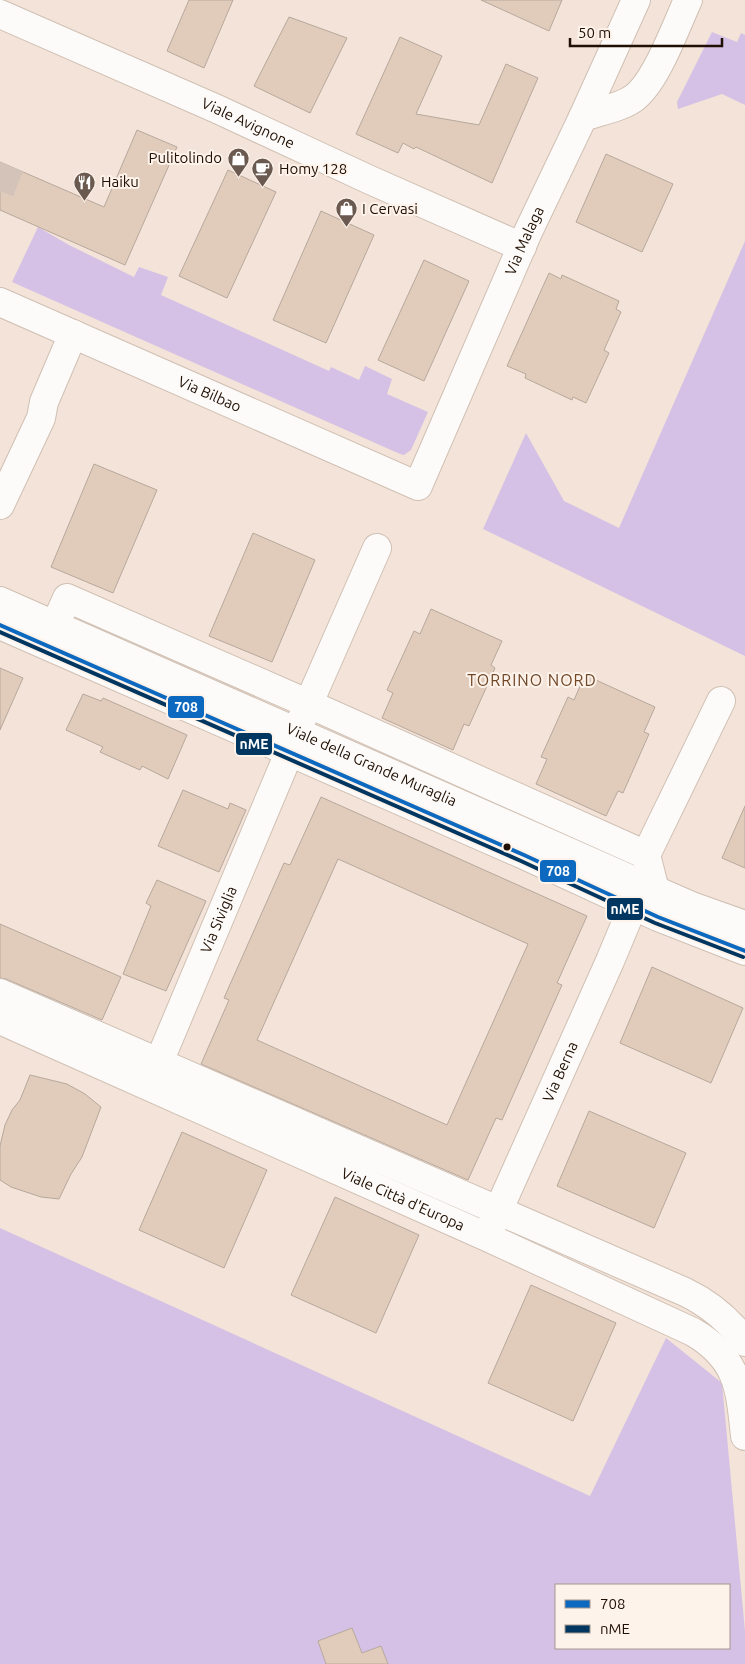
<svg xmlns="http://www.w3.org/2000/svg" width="745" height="1664" font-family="Ubuntu,sans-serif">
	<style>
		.green { fill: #d5c1e5; fill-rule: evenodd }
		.building { fill: #e1ccbc; stroke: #b7a89c; fill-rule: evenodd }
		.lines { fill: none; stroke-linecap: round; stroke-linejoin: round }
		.minor-tunnel { stroke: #d3c3b8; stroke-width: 28; stroke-dasharray: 28 14; stroke-linecap: butt }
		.minor-casing { stroke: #d0c0b4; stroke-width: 30 }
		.minor { stroke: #fdfbf9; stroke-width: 28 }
		.bus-1-casing { stroke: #fdf3eb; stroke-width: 8 }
		.bus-2-casing { stroke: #fdf3eb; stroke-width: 8 }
		.bus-1 { stroke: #0c69bf; stroke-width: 4 }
		.bus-2 { stroke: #00365f; stroke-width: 4 }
		.bus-dot { fill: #200f03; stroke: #fdf3eb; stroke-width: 2 }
		.labels { text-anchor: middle; stroke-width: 4; stroke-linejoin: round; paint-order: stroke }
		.street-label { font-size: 15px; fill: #200f03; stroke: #fdf3eb }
		.poi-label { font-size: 15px; fill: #200f03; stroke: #fdf3eb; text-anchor: start }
		.neighbourhood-label { font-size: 16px; letter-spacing: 1px; fill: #704727; stroke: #fdf3eb }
		.line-badge { stroke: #fdf3eb; stroke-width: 2 }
		.badge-label { font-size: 14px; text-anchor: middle; font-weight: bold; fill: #fff }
	</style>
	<rect width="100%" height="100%" fill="#f3e3d8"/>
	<path class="green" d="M 712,32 L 737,42 L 741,33 L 745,35 L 745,105 L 722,94 L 678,109 L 677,102 Z
		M 38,227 L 69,245 L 134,277 L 139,267 L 168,277 L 161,295 L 329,371 L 331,367 L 359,380 L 365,366 L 392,379 L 387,394 L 428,412 L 411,450 L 404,455 L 400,454 L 12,282 Z
		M 745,241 L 745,656 L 483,529 L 526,433 L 564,501 L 619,528 Z
		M 0,1228 L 590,1496 L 666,1338 L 722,1383 L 745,1631 L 745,1664 L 0,1664 ZM 556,1585 L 729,1585 L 729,1648 L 556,1648 Z"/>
	<path class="building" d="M 189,0 L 233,0 L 204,68 L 167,51 Z
		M 481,0 L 562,0 L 549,31 Z
		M 289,17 L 347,38 L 310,113 L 254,86 Z
		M 400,37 L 442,56 L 416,114 L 479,125 L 506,64 L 538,78 L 492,183 L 416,147 L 414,149 L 403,143 L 398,153 L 356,134 Z
		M 137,130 L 177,147 L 125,265 L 0,210 L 0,162 L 104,207 Z
		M 606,154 L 673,184 L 642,252 L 576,222 Z
		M 228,170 L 276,192 L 227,298 L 179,276 Z
		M 321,211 L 374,235 L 326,343 L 273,320 Z
		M 424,260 L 469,281 L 424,381 L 378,360 Z
		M 549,273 L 561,279 L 562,275 L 619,301 L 616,309 L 621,312 L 604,350 L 609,353 L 586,403 L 573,397 L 572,400 L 525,378 L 526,374 L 507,366 Z
		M 94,464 L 157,490 L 113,593 L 51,567 Z
		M 253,533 L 315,560 L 272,662 L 209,636 Z
		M 431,609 L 502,641 L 491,665 L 495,668 L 469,726 L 464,724 L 453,750 L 382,718 L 393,693 L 387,690 L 414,631 L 420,634 Z
		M 0,668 L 23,678 L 0,730 Z
		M 585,675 L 655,707 L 644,732 L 649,734 L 623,793 L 618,791 L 606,816 L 536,784 L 547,759 L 541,757 L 568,697 L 574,700 Z
		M 83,694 L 101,701 L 103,698 L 187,735 L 168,779 L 142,766 L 140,770 L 100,752 L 103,747 L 66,730 Z
		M 183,790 L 228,809 L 230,803 L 246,810 L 219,872 L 158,846 Z
		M 321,797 L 587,916 L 557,983 L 562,985 L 502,1120 L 496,1118 L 468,1180 L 201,1064 L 229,1000 L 224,998 L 284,863 L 290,865 ZM 338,859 L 528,944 L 447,1125 L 257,1040 Z
		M 745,806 L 745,868 L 722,858 Z
		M 157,880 L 206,901 L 166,991 L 123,974 L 151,906 L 146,903 Z
		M 0,924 L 121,977 L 102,1020 L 6,979 L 0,978 Z
		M 652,967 L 743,1008 L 711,1083 L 620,1043 Z
		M 30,1075 L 67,1084 L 85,1094 L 101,1107 L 82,1157 L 71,1174 L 59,1199 L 41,1197 L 11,1187 L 0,1180 L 0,1146 L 5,1125 L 12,1110 L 20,1100 Z
		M 589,1111 L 686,1153 L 654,1228 L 557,1186 Z
		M 182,1132 L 267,1170 L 224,1268 L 139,1230 Z
		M 335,1197 L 419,1235 L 376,1333 L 291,1295 Z
		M 531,1285 L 616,1323 L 573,1421 L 488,1383 Z
		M 352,1628 L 362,1653 L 381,1646 L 388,1664 L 326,1664 L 318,1641 Z"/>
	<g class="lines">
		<path class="minor-tunnel" d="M 0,191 L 10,166"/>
		<defs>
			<g id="minor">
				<path id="s1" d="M 0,14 L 217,109 L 370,180 L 522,247"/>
				<path d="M 583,117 C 600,111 620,108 634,98 C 656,82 676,26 688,0"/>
				<path id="s2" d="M 0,302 L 418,486 L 528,232 L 583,117 L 636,0"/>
				<path d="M 0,505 L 41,418 L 44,402 L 73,334"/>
				<path id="s3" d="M 0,601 L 655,890 L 694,907 L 745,925"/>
				<path d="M 0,625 L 524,855 L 658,917 L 745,951"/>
				<path d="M 55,625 L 67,598 L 309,704 L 646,855 L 655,890"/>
				<path d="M 301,721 L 377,548"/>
				<path d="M 646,855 L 721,701"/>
				<path d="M 0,993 L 685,1292 C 710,1304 729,1320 745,1342"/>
				<path id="s4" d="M 0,1020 L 487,1237 L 693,1332 C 739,1359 740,1389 745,1436"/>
				<path id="s5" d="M 151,1081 L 289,753"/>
				<path id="s6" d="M 491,1227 L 610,961 L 633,906"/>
			</g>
		</defs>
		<use href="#minor" class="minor-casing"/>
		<use href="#minor" class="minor"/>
		<defs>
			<path id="bus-1" d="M 0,625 L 524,855 L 658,917 L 745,951"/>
			<path id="bus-2" d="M 0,632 L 521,861 L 655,923 L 743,957"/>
		</defs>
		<use href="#bus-1" class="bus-1-casing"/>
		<use href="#bus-2" class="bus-2-casing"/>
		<use href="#bus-1" class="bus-1"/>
		<use href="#bus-2" class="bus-2"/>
	</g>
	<defs>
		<symbol id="shop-pin" viewBox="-11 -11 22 30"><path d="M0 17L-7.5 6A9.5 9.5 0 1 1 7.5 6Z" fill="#6a594e" stroke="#fdf3eb"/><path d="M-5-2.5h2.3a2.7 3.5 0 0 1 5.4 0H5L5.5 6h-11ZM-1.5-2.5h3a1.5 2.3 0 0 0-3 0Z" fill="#fff"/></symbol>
		<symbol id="cafe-pin" viewBox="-11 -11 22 30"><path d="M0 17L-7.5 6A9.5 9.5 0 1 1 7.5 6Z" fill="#6a594e" stroke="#fdf3eb"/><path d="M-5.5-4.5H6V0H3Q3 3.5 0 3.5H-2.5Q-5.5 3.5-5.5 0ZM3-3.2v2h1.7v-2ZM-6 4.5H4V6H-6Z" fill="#fff"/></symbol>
		<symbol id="restaurant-pin" viewBox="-11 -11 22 30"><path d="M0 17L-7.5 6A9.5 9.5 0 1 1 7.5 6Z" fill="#6a594e" stroke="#fdf3eb"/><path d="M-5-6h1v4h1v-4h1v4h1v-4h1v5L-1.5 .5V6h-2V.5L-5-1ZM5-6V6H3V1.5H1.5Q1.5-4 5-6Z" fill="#fff"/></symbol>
	</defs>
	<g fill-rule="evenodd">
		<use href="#shop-pin" x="226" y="146" width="25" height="34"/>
		<use href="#cafe-pin" x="250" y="156" width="25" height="34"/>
		<use href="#restaurant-pin" x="72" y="170" width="25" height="34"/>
		<use href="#shop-pin" x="334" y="196" width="25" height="34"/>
	</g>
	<circle class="bus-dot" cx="507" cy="847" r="4.5"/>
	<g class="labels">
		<g class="street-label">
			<text dy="5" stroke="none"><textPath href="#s1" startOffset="271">Viale Avignone</textPath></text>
			<text dy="5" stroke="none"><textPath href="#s2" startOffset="724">Via Malaga</textPath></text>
			<text dy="5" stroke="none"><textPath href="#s2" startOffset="229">Via Bilbao</textPath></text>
			<text dy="5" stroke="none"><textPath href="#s3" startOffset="406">Viale della Grande Muraglia</textPath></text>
			<text dy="5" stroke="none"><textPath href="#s5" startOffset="175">Via Siviglia</textPath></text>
			<text dy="5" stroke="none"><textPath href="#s6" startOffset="170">Via Berna</textPath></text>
			<text dy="5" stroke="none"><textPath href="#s4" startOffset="441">Viale Città d'Europa</textPath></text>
		</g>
		<g class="poi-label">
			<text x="222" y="163" text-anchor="end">Pulitolindo</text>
			<text x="279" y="174">Homy 128</text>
			<text x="101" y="187">Haiku</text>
			<text x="362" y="214">I Cervasi</text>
		</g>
		<g class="neighbourhood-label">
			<text x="532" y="686">TORRINO NORD</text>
		</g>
	</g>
	<g class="line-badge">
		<rect x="167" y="695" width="38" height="24" rx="5" fill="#0c69bf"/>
		<rect x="235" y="732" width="38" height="24" rx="5" fill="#00365f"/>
		<rect x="539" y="859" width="38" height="24" rx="5" fill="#0c69bf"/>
		<rect x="606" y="897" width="38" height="24" rx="5" fill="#00365f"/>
	</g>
	<g class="badge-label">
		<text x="186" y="712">708</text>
		<text x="254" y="749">nME</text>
		<text x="558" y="876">708</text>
		<text x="625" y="914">nME</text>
	</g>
	<rect x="555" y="1584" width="175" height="65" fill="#fdf3eb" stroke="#a5988e"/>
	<rect x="565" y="1600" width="25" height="8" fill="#0c69bf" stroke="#a5988e"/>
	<text x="600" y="1609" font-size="15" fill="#200f03">708</text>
	<rect x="565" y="1625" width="25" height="8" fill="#00365f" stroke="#a5988e"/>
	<text x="600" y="1634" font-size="15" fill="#200f03">nME</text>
	<path d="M570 38v8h152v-8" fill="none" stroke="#200f03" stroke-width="2.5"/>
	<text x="578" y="38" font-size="15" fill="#200f03" stroke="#fdf3eb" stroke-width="4" paint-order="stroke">50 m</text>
</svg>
